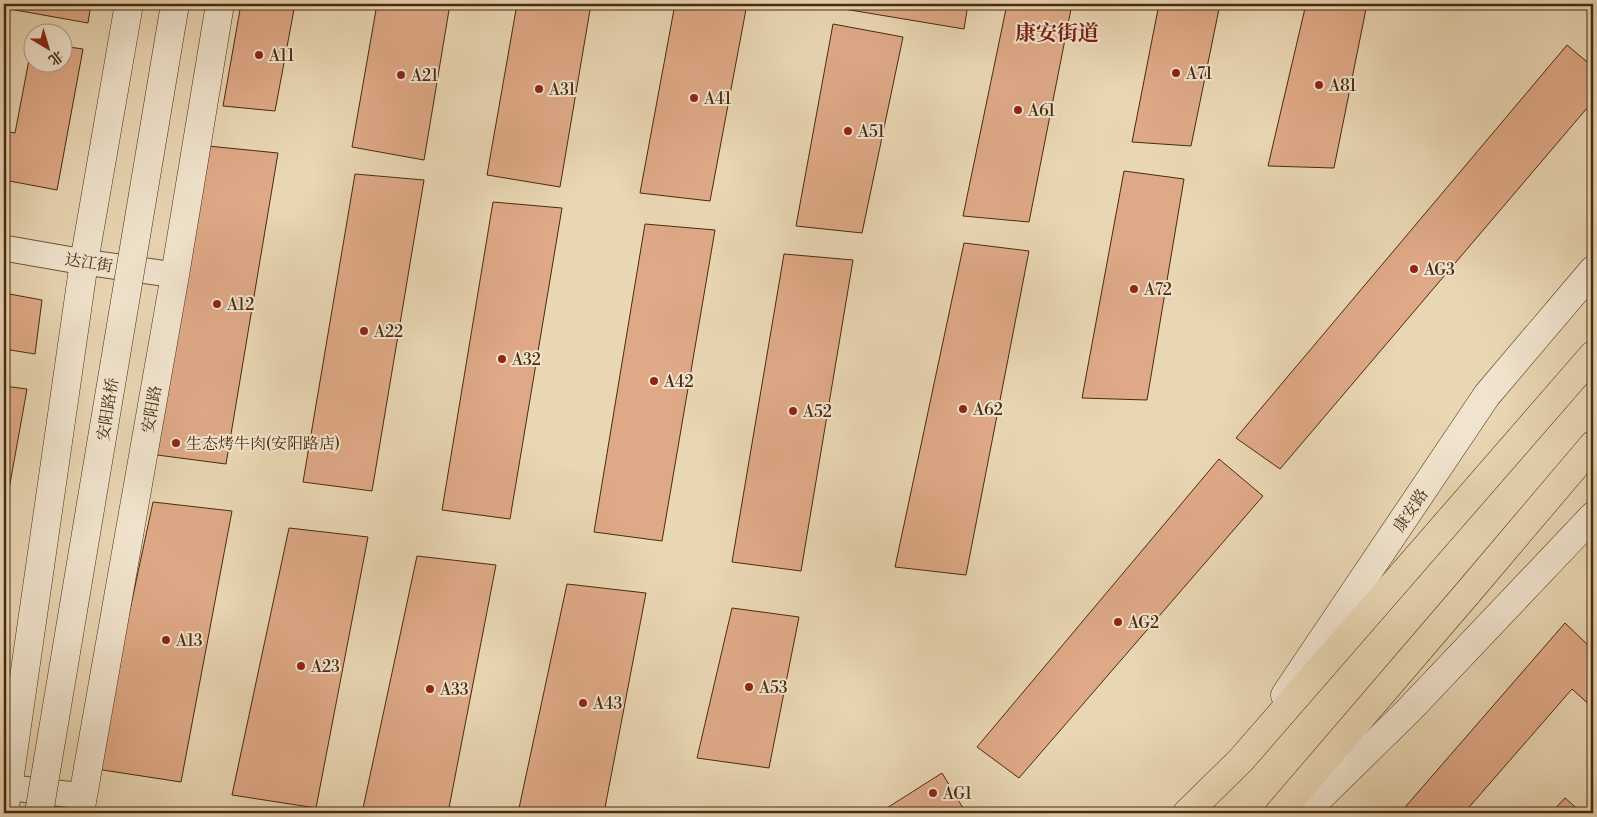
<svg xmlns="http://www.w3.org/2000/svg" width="1597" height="817" font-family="'Libre Bodoni','Noto Serif SC',serif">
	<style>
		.building { fill: #dfa987; stroke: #482b0f }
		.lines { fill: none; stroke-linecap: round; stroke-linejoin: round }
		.minor-casing { stroke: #705638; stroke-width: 27 }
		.secondary-casing { stroke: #482b0f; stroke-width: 29 }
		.primary-casing { stroke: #482b0f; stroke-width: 29 }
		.minor { stroke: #f1e4ce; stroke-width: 25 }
		.secondary { stroke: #f1e4ce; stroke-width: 28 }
		.primary { stroke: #e9d6b3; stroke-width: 28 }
		.secondary-bridge-casing { stroke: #482b0f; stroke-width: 29; stroke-linecap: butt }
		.secondary-bridge { stroke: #f1e4ce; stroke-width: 28 }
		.poi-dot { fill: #8f2418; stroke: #f1e4ce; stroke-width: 2 }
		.labels { text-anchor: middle; stroke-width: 4; stroke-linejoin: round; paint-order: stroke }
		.poi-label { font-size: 16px; fill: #482b0f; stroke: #f1e4ce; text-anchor: start }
		.street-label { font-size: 16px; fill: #482b0f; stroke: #f1e4ce }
		.district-label { font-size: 21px; font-weight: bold; fill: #7a1f14; stroke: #f1e4ce }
	</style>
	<rect width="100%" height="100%" fill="#e9d6b3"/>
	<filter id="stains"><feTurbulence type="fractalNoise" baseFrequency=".004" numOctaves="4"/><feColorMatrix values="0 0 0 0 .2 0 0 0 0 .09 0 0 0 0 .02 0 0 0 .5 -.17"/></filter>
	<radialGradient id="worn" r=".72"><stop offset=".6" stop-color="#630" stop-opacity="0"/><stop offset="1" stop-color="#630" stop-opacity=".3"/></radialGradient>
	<path class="building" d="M 4,4 L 91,4 L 88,23 L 4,8 Z
		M 241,4 L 295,4 L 275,111 L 223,106 Z
		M 377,4 L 450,4 L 424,160 L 352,147 Z
		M 517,4 L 591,4 L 560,187 L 487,175 Z
		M 675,4 L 747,4 L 710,201 L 640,193 Z
		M 814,4 L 968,4 L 964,29 Z
		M 1007,4 L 1072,4 L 1029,222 L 963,216 Z
		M 1159,4 L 1220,4 L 1191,146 L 1132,142 Z
		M 1306,4 L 1367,4 L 1334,168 L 1268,166 Z
		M 833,24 L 903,37 L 862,233 L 796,226 Z
		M 32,44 L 32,62 L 62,62 L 62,46 L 83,49 L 57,190 L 4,180 L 4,131 L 15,133 Z
		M 1567,45 L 1593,67 L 1593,101 L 1280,469 L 1236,438 Z
		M 208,146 L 278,153 L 226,464 L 157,455 Z
		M 1124,171 L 1184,179 L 1147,400 L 1082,398 Z
		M 355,174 L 424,180 L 372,491 L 303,482 Z
		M 493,202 L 562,208 L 510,519 L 442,510 Z
		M 645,224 L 715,230 L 662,541 L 594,532 Z
		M 964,243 L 1029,251 L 966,575 L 895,567 Z
		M 784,254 L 853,260 L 801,571 L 732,562 Z
		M 4,293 L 42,300 L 35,354 L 4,349 Z
		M 4,386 L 27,389 L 4,517 Z
		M 1219,459 L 1263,496 L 1019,778 L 977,747 Z
		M 153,502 L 232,511 L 181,782 L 96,769 Z
		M 289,528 L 368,537 L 316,808 L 232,795 Z
		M 417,556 L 496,565 L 448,813 L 362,813 Z
		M 567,584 L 646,593 L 604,813 L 518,813 Z
		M 732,608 L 799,617 L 769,768 L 697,758 Z
		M 1565,623 L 1593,650 L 1593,708 L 1572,689 L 1464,813 L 1400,813 Z
		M 942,773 L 966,813 L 879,813 Z
		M 1565,798 L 1582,813 L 1551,813 Z"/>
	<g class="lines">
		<defs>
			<path id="minor" d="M 4,248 L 84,262 L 175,275
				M 4,787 L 83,796"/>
			<path id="secondary" d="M 1285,695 L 1487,395 L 1593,270
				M 4,812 L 8,788 L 84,262 L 129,4
				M 80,813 L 175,275 L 220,4
				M 1304,813 L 1409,710 L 1593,516"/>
			<path id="primary" d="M 1187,813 L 1241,760 L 1593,355
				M 1279,813 L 1471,589 L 1593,445"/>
		</defs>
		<use href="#minor" class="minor-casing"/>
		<use href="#secondary" class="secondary-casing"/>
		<use href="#primary" class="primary-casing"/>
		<use href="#minor" class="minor"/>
		<use href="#secondary" class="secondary"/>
		<use href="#primary" class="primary"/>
		<defs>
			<path id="secondary-bridge" d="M 39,813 L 175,4"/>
		</defs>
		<use href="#secondary-bridge" class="secondary-bridge-casing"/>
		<use href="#secondary-bridge" class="secondary-bridge"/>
	</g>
	<g class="poi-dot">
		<circle cx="259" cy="55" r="5"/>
		<circle cx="1176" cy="73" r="5"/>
		<circle cx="401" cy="75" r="5"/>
		<circle cx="1319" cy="85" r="5"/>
		<circle cx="539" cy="89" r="5"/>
		<circle cx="694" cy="98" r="5"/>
		<circle cx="1018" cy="110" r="5"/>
		<circle cx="848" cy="131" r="5"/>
		<circle cx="1414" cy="269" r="5"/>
		<circle cx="1134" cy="289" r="5"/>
		<circle cx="217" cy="304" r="5"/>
		<circle cx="364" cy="331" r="5"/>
		<circle cx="502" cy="359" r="5"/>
		<circle cx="654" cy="381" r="5"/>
		<circle cx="963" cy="409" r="5"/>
		<circle cx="793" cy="411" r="5"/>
		<circle cx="176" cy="443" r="5"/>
		<circle cx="1118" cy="622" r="5"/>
		<circle cx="166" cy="640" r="5"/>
		<circle cx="301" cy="666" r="5"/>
		<circle cx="749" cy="687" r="5"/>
		<circle cx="430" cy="689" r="5"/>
		<circle cx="583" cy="703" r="5"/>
		<circle cx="933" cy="793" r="5"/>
	</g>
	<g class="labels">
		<g class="poi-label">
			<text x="269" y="61">A11</text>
			<text x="1186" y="79">A71</text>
			<text x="411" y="81">A21</text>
			<text x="1329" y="91">A81</text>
			<text x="549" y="95">A31</text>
			<text x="704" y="104">A41</text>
			<text x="1028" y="116">A61</text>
			<text x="858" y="137">A51</text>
			<text x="1424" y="275">AG3</text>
			<text x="1144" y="295">A72</text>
			<text x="227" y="310">A12</text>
			<text x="374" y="337">A22</text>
			<text x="512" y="365">A32</text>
			<text x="664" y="387">A42</text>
			<text x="973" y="415">A62</text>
			<text x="803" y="417">A52</text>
			<text x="186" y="449">生态烤牛肉(安阳路店)</text>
			<text x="1128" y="628">AG2</text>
			<text x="176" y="646">A13</text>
			<text x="311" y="672">A23</text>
			<text x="759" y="693">A53</text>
			<text x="440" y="695">A33</text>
			<text x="593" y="709">A43</text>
			<text x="943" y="799">AG1</text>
		</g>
		<g class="street-label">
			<text transform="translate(89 262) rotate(9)" y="6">达江街</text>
			<text transform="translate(107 409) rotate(-81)" y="6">安阳路桥</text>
			<text transform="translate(151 409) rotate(-80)" y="6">安阳路</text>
			<text transform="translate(1410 510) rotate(-56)" y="6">康安路</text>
		</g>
		<g class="district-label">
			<text x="1057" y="40">康安街道</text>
		</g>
	</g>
	<rect width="1597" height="817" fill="none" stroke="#e9d6b3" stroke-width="20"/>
	<rect x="5" y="5" width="1587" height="807" fill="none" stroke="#482b0f" stroke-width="2.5"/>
	<rect x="10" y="10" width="1577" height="797" fill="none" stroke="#482b0f"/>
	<g transform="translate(48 48) rotate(142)"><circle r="24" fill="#f1e4ce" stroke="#ad9a82"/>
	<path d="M0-4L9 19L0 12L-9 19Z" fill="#8f2418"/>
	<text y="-8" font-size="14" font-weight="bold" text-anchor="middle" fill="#482b0f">北</text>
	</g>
	<rect width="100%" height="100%" filter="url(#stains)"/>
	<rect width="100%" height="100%" fill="url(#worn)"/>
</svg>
